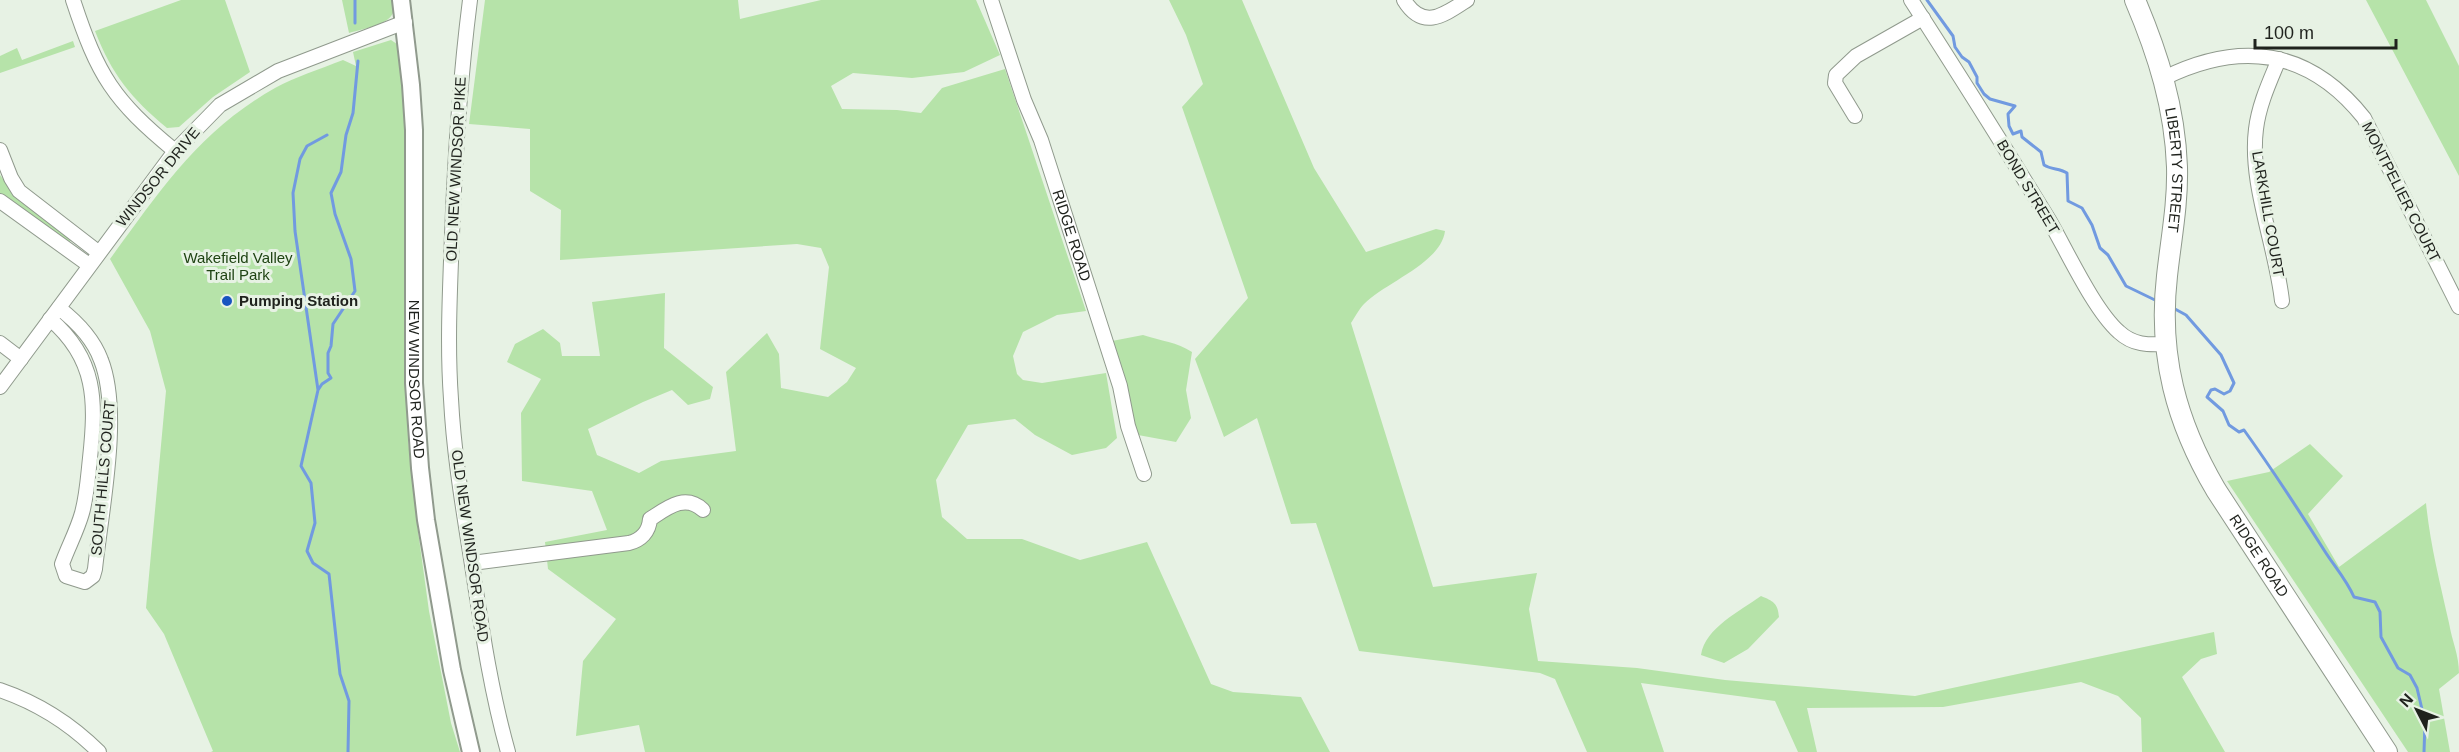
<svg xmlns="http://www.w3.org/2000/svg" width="2459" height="752" font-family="Arial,sans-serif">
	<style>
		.green { fill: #b6e3a9 }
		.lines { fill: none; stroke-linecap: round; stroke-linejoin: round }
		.stream { stroke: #719ae0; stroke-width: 3 }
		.minor-casing { stroke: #909a8d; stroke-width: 16 }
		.major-casing { stroke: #909a8d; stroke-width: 20 }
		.highway-casing { stroke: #909a8d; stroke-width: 22 }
		.minor { stroke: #fff; stroke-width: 14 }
		.major { stroke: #fff; stroke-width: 16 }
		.highway { stroke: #fff; stroke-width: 20 }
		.poi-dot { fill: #1854c0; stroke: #e7f2e4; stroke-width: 2 }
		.labels { text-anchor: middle; stroke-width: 6; stroke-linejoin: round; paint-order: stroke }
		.street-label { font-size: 15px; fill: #1f221d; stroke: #e7f2e4 }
		.park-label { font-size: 15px; fill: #1f4313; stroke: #e7f2e4 }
		.poi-label { font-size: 15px; font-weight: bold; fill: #1f221d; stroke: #e7f2e4; text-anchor: start }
	</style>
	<rect width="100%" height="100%" fill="#e7f2e4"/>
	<path class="green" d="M 181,0 L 225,0 L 250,72 L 213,97 L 179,127 L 167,128 C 131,98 112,75 95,31 Z
		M 342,0 L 394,0 C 400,25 367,27 349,33 Z
		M 485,0 L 738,0 L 740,19 L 821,0 L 976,0 L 1000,55 L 964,72 L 912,78 L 853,73 L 831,86 L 842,109 L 897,110 L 921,113 L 942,88 L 1005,69 L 1086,311 L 1057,315 L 1023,332 L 1013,356 L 1017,374 L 1023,380 L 1042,383 L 1106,373 L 1117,438 L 1106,448 L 1072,455 L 1035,435 L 1015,419 L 968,425 L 936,480 L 942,517 L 967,539 L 1022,539 L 1080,560 L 1147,542 L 1211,684 L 1233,692 L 1301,697 L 1330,752 L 645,752 L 639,725 L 576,736 L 583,661 L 616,619 L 548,569 L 545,542 L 607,530 L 592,491 L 522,481 L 521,413 L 541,379 L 507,362 L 515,344 L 543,329 L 560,343 L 562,356 L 600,356 L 592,302 L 665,293 L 664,348 L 713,387 L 710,399 L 688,405 L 672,390 L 643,402 L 588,429 L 597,455 L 639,473 L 661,461 L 736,451 L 726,372 L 767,333 L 779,354 L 781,388 L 828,397 L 847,382 L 856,368 L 820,349 L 829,267 L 821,248 L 797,244 L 560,260 L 561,210 L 530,191 L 530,129 L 469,124 Z
		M 1169,0 L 1242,0 L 1314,168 L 1366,252 L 1436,229 L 1445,231 C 1441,263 1386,282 1364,304 C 1359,309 1355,317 1351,323 L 1433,587 L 1537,573 L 1529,609 L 1538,661 L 1637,668 L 1725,680 L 1915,696 L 2214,632 L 2217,654 L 2201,659 L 2182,677 L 2225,752 L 2142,752 L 2141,718 L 2118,696 L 2081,682 L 1943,707 L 1807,708 L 1817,752 L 1798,752 L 1775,701 L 1641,683 L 1664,752 L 1587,752 L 1555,679 L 1540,673 L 1359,651 L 1316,523 L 1291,524 L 1257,418 L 1224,437 L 1195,359 L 1248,298 L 1182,107 L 1203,84 L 1186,35 Z
		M 2366,0 L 2426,0 L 2459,66 L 2459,176 Z
		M 391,40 L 400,46 L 408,145 L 406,325 L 408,440 L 417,524 L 429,611 L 451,723 L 460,752 L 211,752 L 213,751 L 164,634 L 146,608 L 166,391 L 150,331 L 110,259 C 160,191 199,131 275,88 C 295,77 320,69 343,60 L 356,66 L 353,52 Z
		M 73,41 L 75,47 L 0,73 L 0,56 L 17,48 L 22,60 Z
		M 0,175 L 18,199 L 72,239 L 68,244 L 0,194 Z
		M 1143,335 C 1161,341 1177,342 1192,352 L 1186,390 L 1191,418 L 1176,442 L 1138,435 L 1112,341 Z
		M 2310,444 L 2343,476 L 2308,514 L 2339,567 L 2426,503 C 2430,544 2440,583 2449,623 C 2452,641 2459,655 2459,673 L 2439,689 L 2450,752 L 2408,752 L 2227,481 L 2269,472 Z
		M 1761,596 C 1773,601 1778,603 1779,617 L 1748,649 L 1724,663 L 1701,655 C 1705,628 1740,611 1761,596 Z"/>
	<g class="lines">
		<path class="stream" d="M 1927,0 L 1953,36 L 1955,47 L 1962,57 L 1969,62 L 1977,77 L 1977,83 L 1984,94 L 1990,99 L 2015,106 L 2008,114 L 2009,126 L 2013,134 L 2021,131 L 2022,137 L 2041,152 L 2044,165 C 2052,170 2059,168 2067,173 L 2068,201 L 2082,208 L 2092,225 L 2100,248 L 2108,255 L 2126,286 L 2157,301
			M 355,23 L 355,0
			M 327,135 L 307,146 L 300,159 L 293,193 L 295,231 L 318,390 L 301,466 L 311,483 L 315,523 L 307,551 L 313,563 L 329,574 L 340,674 L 349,701 L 348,752
			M 2175,309 L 2186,315 L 2221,355 L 2234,383 L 2230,391 L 2224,394 L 2215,389 L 2211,390 L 2207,397 L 2223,411 L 2229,425 L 2239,432 L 2244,430 C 2272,469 2298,509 2324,550 C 2334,566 2346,579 2354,597 L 2375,602 L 2380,612 L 2381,637 L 2398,668 L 2410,675 L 2417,688 L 2425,722 L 2424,752
			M 318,390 L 322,384 L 331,378 L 328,373 L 328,353 L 331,346 L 333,324 L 355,291 L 351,259 L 335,214 L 331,193 L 341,172 L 346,135 L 353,113 L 358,61"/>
		<defs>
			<g id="minor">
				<path d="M 73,0 C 98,76 113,100 175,151"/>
				<path d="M 470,0 C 460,78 455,156 452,235 C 450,290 447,344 451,399 C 454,459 465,519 474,578 C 483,637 492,695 508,752"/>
				<path id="s1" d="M 991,0 L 1024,100 L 1041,140 L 1120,386 L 1128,426 L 1144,474"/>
				<path d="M 1404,0 C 1423,31 1444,15 1467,0"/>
				<path d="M 1911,0 C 1958,73 2004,146 2049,220 C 2067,251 2094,310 2119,332 C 2133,345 2148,345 2166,344"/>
				<path d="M 2279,59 C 2270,81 2259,104 2256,129 C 2249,183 2276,246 2282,301"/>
				<path d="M 2164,78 C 2241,40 2309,49 2364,118 L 2459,307"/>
				<path d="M 1855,116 L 1835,83 L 1836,75 L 1856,56 L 1923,18"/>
				<path d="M 0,150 L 11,178 L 19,191 L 98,252"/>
				<path d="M 0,201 L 89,265"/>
				<path d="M 50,319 C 97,359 96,402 90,458 C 88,476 87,495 82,513 C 77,531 68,547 62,564 L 66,576 L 85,582 L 93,576 L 95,569 C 101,511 122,413 101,360 C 93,338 77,322 59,308"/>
				<path d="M 0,343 L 21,359"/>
				<path d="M 0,387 L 175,151 L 220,105 L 278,71 L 405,22"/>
				<path d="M 472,563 L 629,543 C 641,540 649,532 650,519 C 667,508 685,493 703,510"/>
				<path d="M 0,690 C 38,703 71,724 99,752"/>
			</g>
			<g id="major">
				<path id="s2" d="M 401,0 L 411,85 L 414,130 L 414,383 L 420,468 L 426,520 L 452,670 L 471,752"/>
			</g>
			<g id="highway">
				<path id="s3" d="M 2135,0 C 2158,54 2175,108 2177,167 C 2178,204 2171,239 2167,276 C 2158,355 2176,422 2216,490 L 2387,752"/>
			</g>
		</defs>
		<use href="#minor" class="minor-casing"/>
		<use href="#major" class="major-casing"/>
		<use href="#highway" class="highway-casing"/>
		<use href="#minor" class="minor"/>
		<use href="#major" class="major"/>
		<use href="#highway" class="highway"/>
	</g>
	<circle class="poi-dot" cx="227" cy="301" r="6"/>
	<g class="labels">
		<g class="street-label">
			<text transform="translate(456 169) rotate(-87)" y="5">OLD NEW WINDSOR PIKE</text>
			<text dy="5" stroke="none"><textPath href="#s3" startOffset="176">LIBERTY STREET</textPath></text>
			<text transform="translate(158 177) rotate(-51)" y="5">WINDSOR DRIVE</text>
			<text transform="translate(2028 187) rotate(59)" y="5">BOND STREET</text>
			<text transform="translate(2401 192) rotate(63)" y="5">MONTPELIER COURT</text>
			<text transform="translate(2268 214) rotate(80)" y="5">LARKHILL COURT</text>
			<text dy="5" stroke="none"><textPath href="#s1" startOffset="249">RIDGE ROAD</textPath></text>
			<text dy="5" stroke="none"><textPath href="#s2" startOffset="380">NEW WINDSOR ROAD</textPath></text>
			<text transform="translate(103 478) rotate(-85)" y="5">SOUTH HILLS COURT</text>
			<text transform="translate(470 546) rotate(82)" y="5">OLD NEW WINDSOR ROAD</text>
			<text dy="5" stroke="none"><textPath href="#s3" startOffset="585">RIDGE ROAD</textPath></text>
		</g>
		<g class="park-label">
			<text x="238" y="263">Wakefield Valley<tspan x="238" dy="17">Trail Park</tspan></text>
		</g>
		<g class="poi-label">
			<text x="239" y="306">Pumping Station</text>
		</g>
	</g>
	<g transform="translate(2417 710) rotate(312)" stroke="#e7f2e4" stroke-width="4.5" paint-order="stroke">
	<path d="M0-4.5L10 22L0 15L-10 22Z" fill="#1f221d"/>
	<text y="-9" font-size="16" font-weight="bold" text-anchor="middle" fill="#1f221d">N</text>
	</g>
	<path d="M2255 39v9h141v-9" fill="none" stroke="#1f221d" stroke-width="3"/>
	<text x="2264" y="39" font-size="18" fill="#1f221d" stroke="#e7f2e4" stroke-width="4.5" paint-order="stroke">100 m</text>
</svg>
